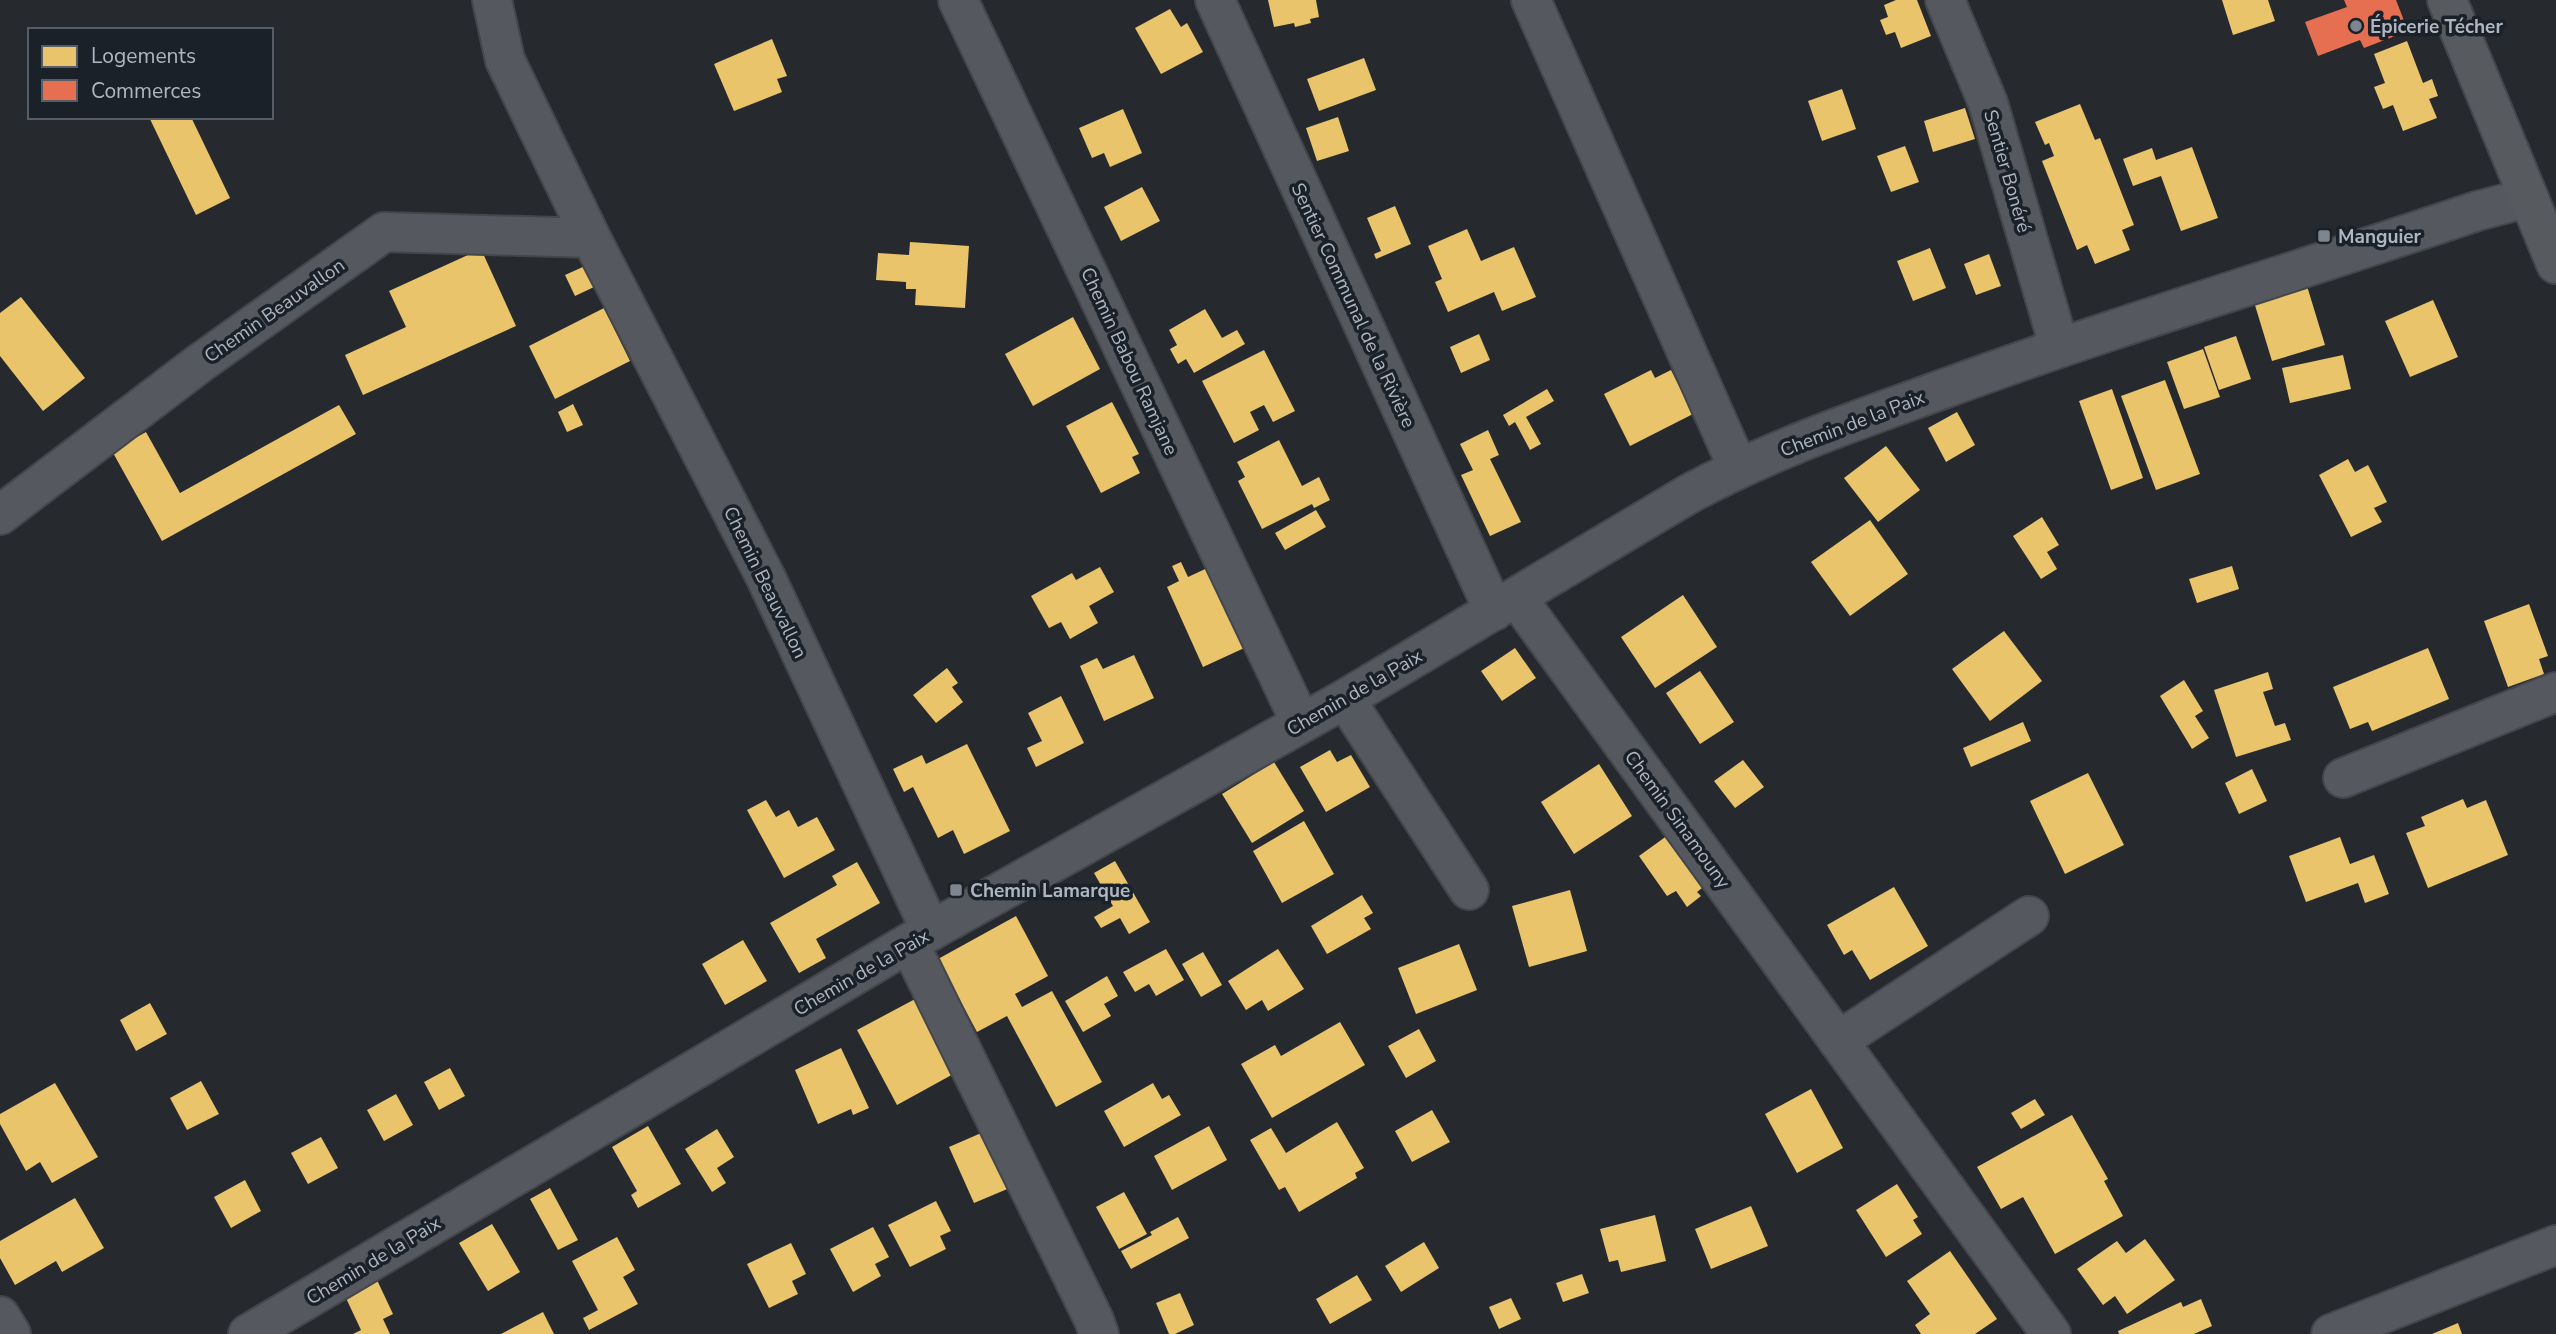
<svg xmlns="http://www.w3.org/2000/svg" width="2556" height="1334" font-family="'Nunito Sans',sans-serif">
	<style>
		.homes { fill: #e9c46a }
		.shops { fill: #e76f51 }
		.lines { fill: none; stroke-linecap: round; stroke-linejoin: round }
		.minor-casing { stroke: #43464a; stroke-width: 42 }
		.major-casing { stroke: #43464c; stroke-width: 42 }
		.minor { stroke: #55585e; stroke-width: 38 }
		.major { stroke: #575b60; stroke-width: 38 }
		.poi-dot { fill: #7f858e; stroke: #1a2129; stroke-width: 2.5 }
		.labels { text-anchor: middle; stroke-width: 7; stroke-linejoin: round; paint-order: stroke }
		.poi-label { font-size: 19px; font-weight: bold; fill: #afb6c1; stroke: #1a2129; text-anchor: start }
		.street-label { font-size: 19px; fill: #afb6c1; stroke: #1a2129 }
	</style>
	<rect width="100%" height="100%" fill="#262a2f"/>
	<path class="homes" d="M 1268,0 L 1316,0 L 1319,17 L 1310,19 L 1311,23 L 1295,27 L 1294,23 L 1274,27 Z
		M 1896,0 L 1917,0 L 1931,36 L 1901,48 L 1895,32 L 1886,35 L 1880,20 L 1888,17 L 1884,5 Z
		M 2222,0 L 2268,0 L 2275,21 L 2233,35 Z
		M 1170,9 L 1181,27 L 1187,23 L 1203,52 L 1161,74 L 1135,28 Z
		M 772,39 L 787,76 L 777,79 L 782,92 L 734,111 L 714,64 Z
		M 2407,41 L 2423,83 L 2432,79 L 2438,96 L 2429,99 L 2437,118 L 2403,131 L 2393,105 L 2383,109 L 2374,87 L 2385,83 L 2374,54 Z
		M 1364,58 L 1376,90 L 1319,111 L 1307,79 Z
		M 1842,89 L 1856,129 L 1822,141 L 1808,101 Z
		M 2080,104 L 2095,140 L 2100,138 L 2134,225 L 2122,230 L 2130,250 L 2095,264 L 2087,245 L 2077,250 L 2042,161 L 2054,156 L 2049,143 L 2045,145 L 2035,122 Z
		M 1965,108 L 1975,139 L 1933,152 L 1924,121 Z
		M 1123,109 L 1142,153 L 1110,167 L 1104,153 L 1092,158 L 1079,128 Z
		M 149,117 L 191,117 L 230,198 L 196,215 Z
		M 1338,117 L 1349,151 L 1317,161 L 1306,128 Z
		M 1905,146 L 1919,182 L 1891,192 L 1877,156 Z
		M 2192,147 L 2218,218 L 2181,231 L 2161,176 L 2133,186 L 2123,159 L 2152,148 L 2156,160 Z
		M 1142,187 L 1160,221 L 1121,241 L 1104,207 Z
		M 1395,206 L 1411,244 L 1376,259 L 1374,254 L 1381,251 L 1367,218 Z
		M 1467,229 L 1481,261 L 1514,247 L 1536,297 L 1502,311 L 1494,292 L 1448,312 L 1435,282 L 1442,279 L 1428,246 Z
		M 910,242 L 969,246 L 965,308 L 915,305 L 916,289 L 906,289 L 906,282 L 876,280 L 878,253 L 909,255 Z
		M 1930,248 L 1946,288 L 1913,301 L 1897,261 Z
		M 481,249 L 516,326 L 363,395 L 345,355 L 406,327 L 389,291 Z
		M 1989,254 L 2001,286 L 1976,295 L 1964,264 Z
		M 585,266 L 594,287 L 575,296 L 565,275 Z
		M 2307,286 L 2325,345 L 2272,361 L 2254,302 Z
		M 21,297 L 85,378 L 43,411 L 0,356 L 0,313 Z
		M 2433,300 L 2458,357 L 2410,377 L 2385,321 Z
		M 604,308 L 630,361 L 555,399 L 529,346 Z
		M 1205,309 L 1222,338 L 1237,330 L 1245,344 L 1194,373 L 1186,359 L 1178,364 L 1170,349 L 1177,345 L 1169,330 Z
		M 1073,317 L 1100,369 L 1033,406 L 1005,354 Z
		M 1479,334 L 1490,360 L 1461,373 L 1450,347 Z
		M 2236,336 L 2251,379 L 2219,390 L 2204,347 Z
		M 2203,349 L 2220,397 L 2184,409 L 2167,362 Z
		M 1264,350 L 1295,411 L 1273,422 L 1264,405 L 1250,412 L 1259,430 L 1234,443 L 1202,381 Z
		M 2343,355 L 2351,389 L 2290,403 L 2282,368 Z
		M 1651,370 L 1655,378 L 1671,370 L 1693,414 L 1630,446 L 1604,394 Z
		M 2165,380 L 2200,474 L 2156,490 L 2121,396 Z
		M 1547,389 L 1554,401 L 1526,417 L 1541,444 L 1530,450 L 1515,422 L 1509,426 L 1503,415 Z
		M 2112,389 L 2143,478 L 2111,490 L 2079,401 Z
		M 1112,402 L 1139,454 L 1132,457 L 1140,473 L 1101,493 L 1066,426 Z
		M 573,404 L 583,425 L 567,432 L 558,412 Z
		M 339,405 L 356,434 L 162,541 L 112,451 L 146,432 L 180,493 Z
		M 1957,412 L 1975,445 L 1946,462 L 1928,428 Z
		M 1488,430 L 1499,455 L 1490,459 L 1521,522 L 1490,536 L 1461,475 L 1473,470 L 1460,444 Z
		M 1279,440 L 1302,486 L 1319,477 L 1330,500 L 1314,508 L 1312,504 L 1262,529 L 1238,481 L 1245,477 L 1237,462 Z
		M 1886,446 L 1920,490 L 1878,522 L 1844,478 Z
		M 2348,459 L 2355,472 L 2368,465 L 2387,502 L 2374,508 L 2382,522 L 2351,537 L 2319,475 Z
		M 1316,510 L 1326,527 L 1285,550 L 1275,533 Z
		M 2042,517 L 2059,545 L 2047,552 L 2057,569 L 2041,579 L 2013,536 Z
		M 1870,520 L 1908,574 L 1850,616 L 1811,562 Z
		M 1181,562 L 1188,577 L 1216,564 L 1253,644 L 1203,667 L 1167,587 L 1179,581 L 1172,566 Z
		M 2232,566 L 2239,589 L 2197,603 L 2189,579 Z
		M 1100,567 L 1114,592 L 1089,606 L 1098,623 L 1070,639 L 1061,622 L 1049,628 L 1031,596 L 1072,573 L 1076,580 Z
		M 1683,595 L 1717,647 L 1655,688 L 1621,637 Z
		M 2529,604 L 2548,656 L 2539,659 L 2544,674 L 2508,687 L 2484,621 Z
		M 2004,631 L 2042,681 L 1990,721 L 1952,669 Z
		M 1515,648 L 1536,678 L 1502,701 L 1481,671 Z
		M 2428,648 L 2449,699 L 2372,731 L 2368,722 L 2350,729 L 2333,687 Z
		M 1134,655 L 1154,698 L 1104,721 L 1080,666 L 1097,658 L 1103,669 Z
		M 947,668 L 958,683 L 952,687 L 963,702 L 936,723 L 913,695 Z
		M 1700,671 L 1734,722 L 1700,744 L 1666,693 Z
		M 2268,672 L 2273,689 L 2263,692 L 2275,726 L 2285,723 L 2291,740 L 2236,757 L 2214,690 Z
		M 2184,680 L 2203,711 L 2195,716 L 2209,738 L 2192,749 L 2160,696 Z
		M 1061,696 L 1084,743 L 1036,767 L 1027,748 L 1042,741 L 1028,713 Z
		M 2023,722 L 2031,741 L 1971,767 L 1963,748 Z
		M 967,744 L 1010,831 L 964,854 L 953,830 L 938,838 L 913,787 L 904,792 L 893,769 L 922,755 L 926,764 Z
		M 1330,750 L 1337,762 L 1351,755 L 1370,787 L 1326,812 L 1300,767 Z
		M 1743,760 L 1764,787 L 1735,808 L 1714,781 Z
		M 1274,762 L 1304,811 L 1252,843 L 1222,794 Z
		M 1599,764 L 1632,816 L 1574,854 L 1541,802 Z
		M 2252,769 L 2267,801 L 2239,814 L 2225,783 Z
		M 2088,773 L 2124,845 L 2065,874 L 2030,801 Z
		M 2463,799 L 2467,808 L 2486,800 L 2508,855 L 2428,888 L 2406,833 L 2425,826 L 2421,817 Z
		M 766,800 L 776,817 L 789,810 L 798,827 L 817,817 L 835,850 L 784,878 L 747,810 Z
		M 1304,821 L 1334,874 L 1282,903 L 1253,851 Z
		M 1675,830 L 1711,881 L 1697,892 L 1701,896 L 1687,907 L 1676,891 L 1667,896 L 1639,856 Z
		M 2340,837 L 2350,864 L 2374,855 L 2389,894 L 2365,903 L 2358,883 L 2306,902 L 2289,856 Z
		M 1115,861 L 1150,922 L 1129,934 L 1120,918 L 1101,928 L 1094,917 L 1113,906 L 1094,873 Z
		M 857,862 L 880,903 L 816,939 L 826,958 L 799,973 L 770,923 L 837,885 L 832,876 Z
		M 1894,887 L 1928,946 L 1870,980 L 1852,950 L 1844,955 L 1827,925 Z
		M 1570,890 L 1587,951 L 1529,967 L 1512,906 Z
		M 1362,895 L 1373,913 L 1364,918 L 1371,929 L 1327,954 L 1311,926 Z
		M 1016,916 L 1048,976 L 1015,994 L 1022,1007 L 1052,991 L 1102,1082 L 1056,1107 L 1007,1016 L 977,1032 L 938,959 Z
		M 743,940 L 767,981 L 725,1005 L 702,964 Z
		M 1459,944 L 1477,990 L 1416,1014 L 1398,968 Z
		M 1166,949 L 1184,980 L 1156,996 L 1149,984 L 1135,992 L 1123,972 Z
		M 1278,949 L 1304,989 L 1268,1011 L 1262,1000 L 1246,1010 L 1228,981 Z
		M 1203,952 L 1222,985 L 1201,997 L 1182,964 Z
		M 1107,976 L 1118,996 L 1104,1004 L 1111,1016 L 1083,1032 L 1065,1001 Z
		M 917,998 L 957,1072 L 897,1105 L 857,1030 Z
		M 150,1003 L 167,1034 L 136,1051 L 120,1020 Z
		M 1340,1022 L 1365,1065 L 1272,1118 L 1241,1064 L 1275,1045 L 1281,1056 Z
		M 1419,1029 L 1436,1061 L 1406,1078 L 1388,1046 Z
		M 841,1048 L 869,1108 L 853,1115 L 851,1109 L 818,1124 L 795,1070 Z
		M 450,1068 L 465,1096 L 439,1110 L 424,1082 Z
		M 201,1081 L 219,1114 L 187,1130 L 170,1098 Z
		M 55,1083 L 98,1157 L 52,1183 L 40,1162 L 26,1171 L 0,1124 L 0,1114 Z
		M 1153,1083 L 1162,1099 L 1169,1095 L 1181,1115 L 1124,1147 L 1104,1111 Z
		M 1811,1089 L 1843,1148 L 1797,1173 L 1765,1114 Z
		M 396,1094 L 413,1125 L 384,1141 L 367,1110 Z
		M 2035,1099 L 2045,1115 L 2021,1129 L 2011,1113 Z
		M 1432,1110 L 1450,1142 L 1412,1162 L 1395,1131 Z
		M 2072,1115 L 2108,1179 L 2104,1181 L 2123,1216 L 2055,1254 L 2023,1197 L 2001,1209 L 1977,1167 Z
		M 1337,1122 L 1364,1168 L 1355,1173 L 1357,1178 L 1299,1212 L 1285,1187 L 1279,1190 L 1250,1140 L 1271,1128 L 1286,1153 Z
		M 648,1126 L 681,1184 L 638,1208 L 631,1195 L 637,1191 L 612,1147 Z
		M 1209,1126 L 1227,1160 L 1172,1190 L 1154,1156 Z
		M 995,1127 L 1019,1184 L 974,1203 L 949,1147 Z
		M 717,1129 L 734,1157 L 717,1168 L 726,1183 L 712,1192 L 685,1149 Z
		M 321,1137 L 338,1168 L 308,1184 L 291,1153 Z
		M 245,1180 L 261,1211 L 231,1228 L 214,1197 Z
		M 1897,1184 L 1918,1217 L 1913,1220 L 1922,1234 L 1886,1257 L 1856,1210 Z
		M 550,1188 L 578,1240 L 558,1250 L 530,1199 Z
		M 1124,1192 L 1147,1234 L 1119,1249 L 1096,1207 Z
		M 75,1198 L 104,1248 L 62,1272 L 56,1261 L 15,1285 L 0,1258 L 0,1241 Z
		M 936,1201 L 951,1231 L 940,1236 L 946,1249 L 910,1267 L 888,1225 Z
		M 1751,1206 L 1768,1246 L 1711,1269 L 1695,1229 Z
		M 1655,1215 L 1666,1261 L 1621,1272 L 1618,1260 L 1609,1262 L 1600,1229 Z
		M 1178,1217 L 1189,1238 L 1131,1269 L 1121,1251 L 1152,1235 L 1150,1232 Z
		M 492,1224 L 520,1272 L 488,1291 L 459,1243 Z
		M 873,1227 L 889,1257 L 875,1264 L 881,1276 L 853,1292 L 830,1249 Z
		M 617,1237 L 635,1270 L 623,1277 L 638,1304 L 589,1330 L 583,1318 L 598,1310 L 572,1261 Z
		M 2145,1239 L 2175,1280 L 2127,1314 L 2115,1296 L 2103,1305 L 2077,1269 L 2117,1241 L 2126,1253 Z
		M 1424,1242 L 1439,1268 L 1401,1292 L 1385,1266 Z
		M 791,1243 L 806,1274 L 792,1281 L 798,1294 L 769,1308 L 747,1264 Z
		M 1950,1251 L 1997,1319 L 1975,1334 L 1921,1334 L 1915,1325 L 1930,1314 L 1907,1281 Z
		M 1582,1274 L 1589,1293 L 1563,1302 L 1556,1283 Z
		M 1357,1275 L 1372,1300 L 1330,1324 L 1316,1299 Z
		M 377,1280 L 393,1314 L 383,1319 L 390,1334 L 353,1334 L 361,1330 L 345,1296 Z
		M 1180,1293 L 1194,1325 L 1175,1334 L 1169,1334 L 1156,1303 Z
		M 1511,1298 L 1521,1319 L 1499,1329 L 1489,1307 Z
		M 2201,1299 L 2212,1326 L 2194,1334 L 2119,1334 L 2118,1331 L 2181,1302 L 2183,1307 Z
		M 543,1312 L 554,1334 L 501,1334 Z
		M 2458,1323 L 2462,1334 L 2432,1334 Z"/>
	<path class="shops" d="M 2344,0 L 2396,0 L 2408,31 L 2364,48 L 2360,40 L 2318,56 L 2305,22 L 2347,7 Z"/>
	<g class="lines">
		<defs>
			<path id="minor" d="M 492,0 L 505,60 L 591,238 L 766,578 L 931,931
				M 958,0 L 1301,723
				M 1215,0 L 1494,611
				M 1531,0 L 1738,468
				M 1945,0 L 1988,103 L 2059,346
				M 0,515 L 200,363 L 384,232 L 591,238
				M 1517,598 L 2051,1334
				M 1345,699 L 1469,890
				M 2343,778 L 2556,692
				M 909,943 L 1094,1320 L 1099,1334
				M 1838,1041 L 2029,916
				M 0,1316 L 11,1334
				M 248,1334 L 909,943 L 1345,699 L 1687,495 C 1769,450 1858,420 1946,388 C 2121,324 2300,271 2477,211 L 2527,198
				M 2331,1334 L 2556,1245"/>
			<path id="major" d="M 2447,0 L 2556,264"/>
		</defs>
		<use href="#minor" class="minor-casing"/>
		<use href="#major" class="major-casing"/>
		<use href="#minor" class="minor"/>
		<use href="#major" class="major"/>
	</g>
	<g class="poi-dot">
		<circle cx="2356" cy="26" r="7"/>
		<rect x="2317" y="229" width="14" height="14" rx="3.5"/>
		<rect x="949" y="883" width="14" height="14" rx="3.5"/>
	</g>
	<g class="labels">
		<g class="poi-label">
			<text x="2370" y="33">Épicerie Técher</text>
			<text x="2338" y="243">Manguier</text>
			<text x="970" y="897">Chemin Lamarque</text>
		</g>
		<g class="street-label">
			<text transform="translate(2008 171) rotate(74)" y="7">Sentier Bonéré</text>
			<text transform="translate(1354 305) rotate(65)" y="7">Sentier Communal de la Rivière</text>
			<text transform="translate(274 310) rotate(-35)" y="7">Chemin Beauvallon</text>
			<text transform="translate(1130 361) rotate(65)" y="7">Chemin Babou Ramjane</text>
			<text transform="translate(1852 423) rotate(-21)" y="7">Chemin de la Paix</text>
			<text transform="translate(766 582) rotate(64)" y="7">Chemin Beauvallon</text>
			<text transform="translate(1354 692) rotate(-30)" y="7">Chemin de la Paix</text>
			<text transform="translate(1678 819) rotate(54)" y="7">Chemin Sinamouny</text>
			<text transform="translate(861 972) rotate(-30)" y="7">Chemin de la Paix</text>
			<text transform="translate(373 1260) rotate(-31)" y="7">Chemin de la Paix</text>
		</g>
	</g>
	<rect x="28" y="28" width="245" height="91" fill="#1a2129" stroke="#565d66" stroke-width="2"/>
	<rect x="42" y="46" width="35" height="21" fill="#e9c46a" stroke="#565d66" stroke-width="2"/>
	<text x="91" y="63" font-size="21" fill="#afb6c1">Logements</text>
	<rect x="42" y="80" width="35" height="21" fill="#e76f51" stroke="#565d66" stroke-width="2"/>
	<text x="91" y="98" font-size="21" fill="#afb6c1">Commerces</text>
</svg>
